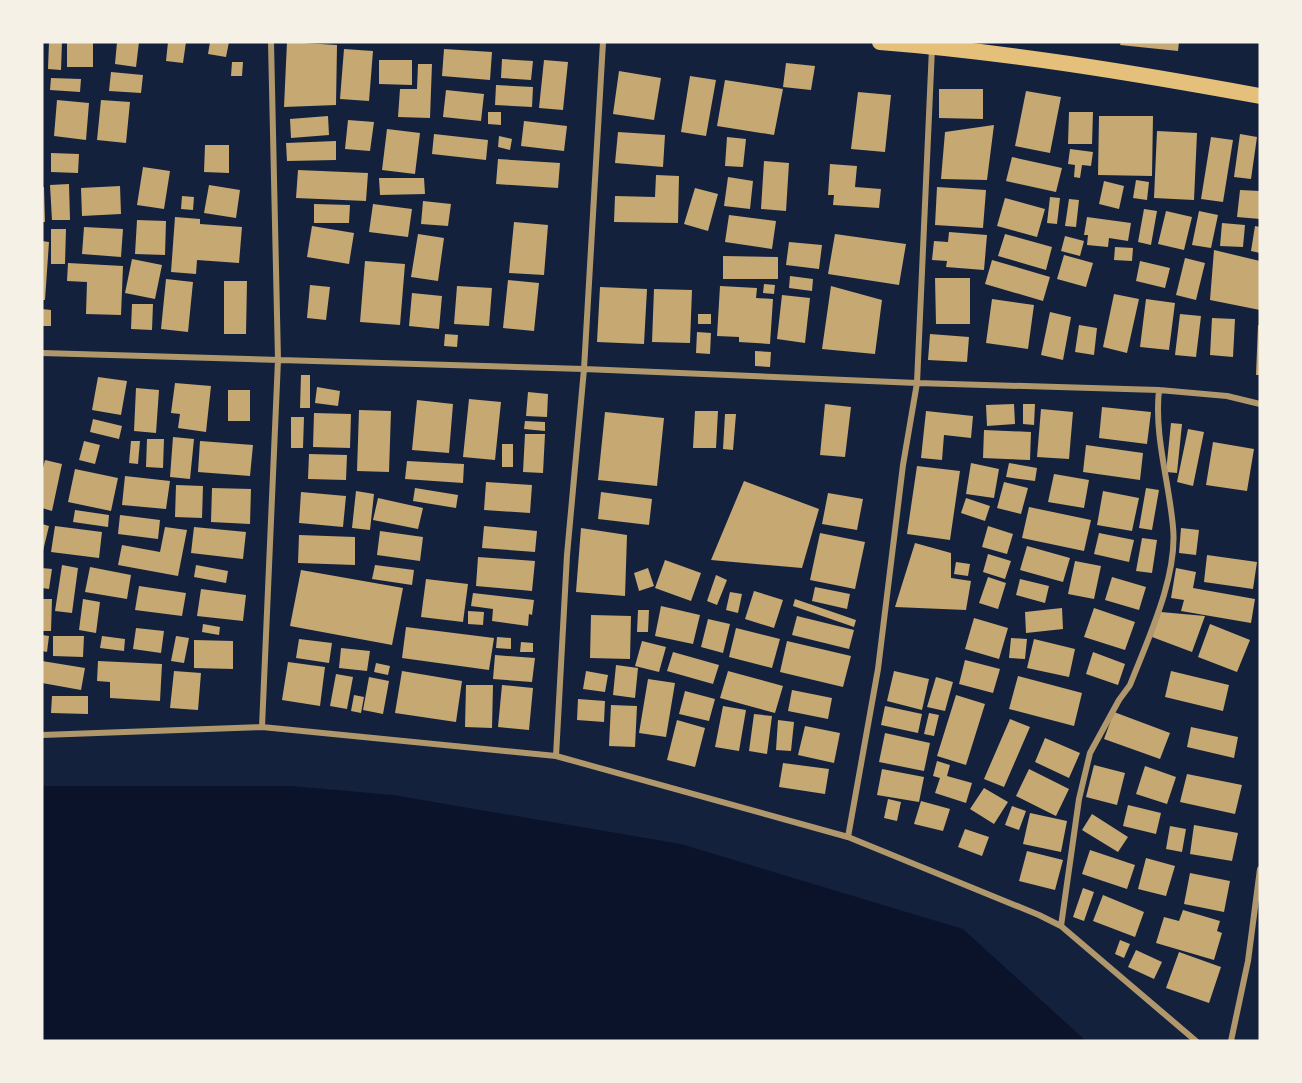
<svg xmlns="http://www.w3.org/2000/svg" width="1302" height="1083" font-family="Helvetica,sans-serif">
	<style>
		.water { fill: #0b132b }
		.building { fill: #c6a872 }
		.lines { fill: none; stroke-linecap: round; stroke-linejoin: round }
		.minor { stroke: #b1986c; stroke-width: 6 }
		.trunk { stroke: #e5c07b; stroke-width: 16 }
	</style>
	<rect width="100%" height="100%" fill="#14213d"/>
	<path class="water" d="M 42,786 L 291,786 L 393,795 L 681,844 L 963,929 L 1086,1041 L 42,1041 Z"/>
	<path class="building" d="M 49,42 L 62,42 L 61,70 L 48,69 Z
		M 67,42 L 93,42 L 93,67 L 67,67 Z
		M 117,42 L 139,42 L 136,67 L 115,64 Z
		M 168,42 L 186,42 L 183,63 L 166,61 Z
		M 210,42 L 229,42 L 226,57 L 208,54 Z
		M 287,42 L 337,45 L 336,105 L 284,107 Z
		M 1121,42 L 1179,42 L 1178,51 L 1120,45 Z
		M 344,49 L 373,51 L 369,101 L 340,99 Z
		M 444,49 L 492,52 L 490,80 L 442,76 Z
		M 502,59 L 533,61 L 531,80 L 501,78 Z
		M 379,60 L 412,60 L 412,85 L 379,84 Z
		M 544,60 L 568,62 L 563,110 L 539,108 Z
		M 232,62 L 243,62 L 242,76 L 231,76 Z
		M 786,63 L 815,66 L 811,90 L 783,87 Z
		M 418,64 L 432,64 L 430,118 L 398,117 L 400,89 L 417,89 Z
		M 619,71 L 661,78 L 654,120 L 613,114 Z
		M 111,72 L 143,75 L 141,93 L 109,91 Z
		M 690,76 L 716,80 L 706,136 L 681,132 Z
		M 51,78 L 81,79 L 80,92 L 50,90 Z
		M 725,80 L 783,89 L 774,135 L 717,126 Z
		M 496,85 L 533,87 L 532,107 L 495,105 Z
		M 939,89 L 983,89 L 983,119 L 939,118 Z
		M 446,90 L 484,94 L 481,121 L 443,117 Z
		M 1026,91 L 1061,97 L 1050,153 L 1015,146 Z
		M 858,92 L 891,95 L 885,152 L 851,149 Z
		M 57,100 L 89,103 L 86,140 L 54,136 Z
		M 101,100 L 130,102 L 126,143 L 97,140 Z
		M 488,112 L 501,112 L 501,125 L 488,124 Z
		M 1069,112 L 1093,112 L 1092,144 L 1068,144 Z
		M 328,116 L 329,135 L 291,138 L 290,119 Z
		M 1099,116 L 1153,116 L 1152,176 L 1098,175 Z
		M 348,120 L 374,122 L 370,151 L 345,149 Z
		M 524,121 L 567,126 L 564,151 L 521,146 Z
		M 994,125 L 987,180 L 941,179 L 945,132 Z
		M 387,129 L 420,133 L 415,174 L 382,170 Z
		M 1157,131 L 1197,133 L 1194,200 L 1154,198 Z
		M 618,132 L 665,135 L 663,167 L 615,163 Z
		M 434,134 L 488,140 L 486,160 L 432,154 Z
		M 1240,134 L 1257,137 L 1251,179 L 1234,177 Z
		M 499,136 L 512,139 L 510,150 L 498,147 Z
		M 727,137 L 746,139 L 743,167 L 725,166 Z
		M 1211,137 L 1233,140 L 1223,202 L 1201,199 Z
		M 336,141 L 336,160 L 287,161 L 286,143 Z
		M 205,145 L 229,145 L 229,173 L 204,172 Z
		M 1070,149 L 1093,152 L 1091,166 L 1082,165 L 1080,178 L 1074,177 L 1075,165 L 1068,164 Z
		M 51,153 L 79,154 L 78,173 L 51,172 Z
		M 1012,157 L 1062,168 L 1056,192 L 1006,181 Z
		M 498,159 L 560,163 L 558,188 L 496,184 Z
		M 764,161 L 789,163 L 786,211 L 761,209 Z
		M 830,164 L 857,166 L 855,187 L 881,189 L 879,208 L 833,205 L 834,195 L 828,195 Z
		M 143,167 L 170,171 L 164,209 L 137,205 Z
		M 298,170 L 368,173 L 366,201 L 296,198 Z
		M 656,175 L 679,176 L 678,223 L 614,222 L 615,196 L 655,197 Z
		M 728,177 L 753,181 L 750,209 L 724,206 Z
		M 379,178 L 424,178 L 425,194 L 380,195 Z
		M 1136,180 L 1149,182 L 1147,200 L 1133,198 Z
		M 1104,181 L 1124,186 L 1119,209 L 1099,204 Z
		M 69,184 L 70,220 L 52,220 L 50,185 Z
		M 209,185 L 240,190 L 236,218 L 204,213 Z
		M 120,186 L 121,214 L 82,216 L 81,188 Z
		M 42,187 L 44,187 L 45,222 L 42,222 Z
		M 937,187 L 986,190 L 983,228 L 935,225 Z
		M 695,188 L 718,194 L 708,231 L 684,224 Z
		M 1240,190 L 1260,191 L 1260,219 L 1237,217 Z
		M 182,196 L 194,197 L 193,210 L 181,209 Z
		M 1050,197 L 1060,198 L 1057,224 L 1047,223 Z
		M 1005,198 L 1045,209 L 1037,237 L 997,226 Z
		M 1069,199 L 1079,200 L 1076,227 L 1065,226 Z
		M 423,201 L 451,204 L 448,226 L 421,224 Z
		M 314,204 L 350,205 L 349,223 L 314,223 Z
		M 373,204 L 412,209 L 408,237 L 369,232 Z
		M 1144,209 L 1157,211 L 1151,245 L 1138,242 Z
		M 1166,211 L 1192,217 L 1184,250 L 1158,244 Z
		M 1199,211 L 1218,215 L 1211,248 L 1192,245 Z
		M 729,215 L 776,221 L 772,249 L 725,242 Z
		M 175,217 L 200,219 L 200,224 L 242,227 L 239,263 L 197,260 L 196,274 L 171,272 Z
		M 1087,217 L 1131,223 L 1128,241 L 1109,238 L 1108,247 L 1087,245 L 1088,235 L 1084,235 Z
		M 137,220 L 166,221 L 165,255 L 135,254 Z
		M 514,222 L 548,225 L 544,275 L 509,273 Z
		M 1222,223 L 1245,225 L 1243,247 L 1220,246 Z
		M 312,226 L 354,233 L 349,264 L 307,257 Z
		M 1255,226 L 1260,227 L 1260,253 L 1251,251 Z
		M 84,227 L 123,229 L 121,257 L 82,254 Z
		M 51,229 L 66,229 L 65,264 L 51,264 Z
		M 949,232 L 987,235 L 984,270 L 946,267 L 947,261 L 932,260 L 934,241 L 948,242 Z
		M 418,234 L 444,238 L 438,281 L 411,277 Z
		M 835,234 L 906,244 L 899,285 L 828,274 Z
		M 1005,234 L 1052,247 L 1046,270 L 998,256 Z
		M 1065,236 L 1084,241 L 1080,256 L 1061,251 Z
		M 42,241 L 49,242 L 45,300 L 42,300 Z
		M 789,242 L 822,245 L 819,269 L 786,265 Z
		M 1115,247 L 1133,248 L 1132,261 L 1114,260 Z
		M 1214,250 L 1260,261 L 1260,310 L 1210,300 Z
		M 1064,255 L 1093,263 L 1086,287 L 1057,279 Z
		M 723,256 L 778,257 L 778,279 L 723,279 Z
		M 1185,258 L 1205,263 L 1196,300 L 1176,295 Z
		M 132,259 L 162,265 L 155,299 L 125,293 Z
		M 992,260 L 1050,277 L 1043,301 L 985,284 Z
		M 365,261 L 405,264 L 400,325 L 360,322 Z
		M 1140,261 L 1170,268 L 1165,288 L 1136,281 Z
		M 68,263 L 123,266 L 121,315 L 86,314 L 87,282 L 67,281 Z
		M 790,276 L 813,279 L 812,291 L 789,288 Z
		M 935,278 L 970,278 L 970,324 L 936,324 Z
		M 166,279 L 193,282 L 188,332 L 161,329 Z
		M 508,280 L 539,283 L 534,331 L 503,328 Z
		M 224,281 L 247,281 L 246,334 L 224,334 Z
		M 764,284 L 775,285 L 774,294 L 763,293 Z
		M 310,285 L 330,287 L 326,320 L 307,318 Z
		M 457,286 L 492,288 L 489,326 L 454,324 Z
		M 720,286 L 757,288 L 756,298 L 773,299 L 770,344 L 739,342 L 739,337 L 717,336 Z
		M 831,286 L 882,300 L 875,354 L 822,349 Z
		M 600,287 L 647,289 L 644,344 L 597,342 Z
		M 654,289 L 692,290 L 690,343 L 652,342 Z
		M 412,293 L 442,296 L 439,329 L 409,326 Z
		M 1114,294 L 1139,299 L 1127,353 L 1103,347 Z
		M 782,295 L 810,298 L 805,343 L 777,339 Z
		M 992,299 L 1034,305 L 1028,349 L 986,343 Z
		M 1146,299 L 1175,303 L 1169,350 L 1140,347 Z
		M 132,304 L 153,304 L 152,330 L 131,329 Z
		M 42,309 L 51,310 L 51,326 L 42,326 Z
		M 1050,312 L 1071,317 L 1063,360 L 1041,355 Z
		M 698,314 L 711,314 L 711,324 L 698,324 Z
		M 1180,314 L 1201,316 L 1196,357 L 1175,355 Z
		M 1212,318 L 1235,319 L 1233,357 L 1210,355 Z
		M 1079,325 L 1097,328 L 1094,355 L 1075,352 Z
		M 1258,325 L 1260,325 L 1260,375 L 1256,375 Z
		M 697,332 L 711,333 L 710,354 L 696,353 Z
		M 445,334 L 458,335 L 457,347 L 444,346 Z
		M 930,334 L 969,337 L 967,362 L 928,360 Z
		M 755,351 L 771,352 L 770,367 L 755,366 Z
		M 301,375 L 310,375 L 310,408 L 300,408 Z
		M 98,377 L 127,381 L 121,415 L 92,410 Z
		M 175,383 L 211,386 L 206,432 L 178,428 L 180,414 L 171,413 Z
		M 317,387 L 340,391 L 338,406 L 315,403 Z
		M 136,388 L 159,390 L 156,433 L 134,431 Z
		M 228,390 L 250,390 L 250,421 L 228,421 Z
		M 528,392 L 548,394 L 547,417 L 526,416 Z
		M 469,399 L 501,402 L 495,460 L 463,457 Z
		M 417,400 L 453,404 L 449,453 L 412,450 Z
		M 825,404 L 851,407 L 845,457 L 820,455 Z
		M 1014,404 L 1015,424 L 987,426 L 986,405 Z
		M 1023,404 L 1035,404 L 1034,425 L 1023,424 Z
		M 1102,407 L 1151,412 L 1147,444 L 1099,438 Z
		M 1041,409 L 1073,412 L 1069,459 L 1037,457 Z
		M 359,410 L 391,411 L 389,472 L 357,471 Z
		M 695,411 L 718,411 L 716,448 L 693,448 Z
		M 926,411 L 973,416 L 971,438 L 944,435 L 942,460 L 921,458 Z
		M 605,412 L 664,418 L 657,486 L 598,480 Z
		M 314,413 L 351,414 L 350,448 L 313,447 Z
		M 725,414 L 736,414 L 733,450 L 723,449 Z
		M 291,417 L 304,417 L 303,448 L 291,448 Z
		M 93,419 L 122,426 L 119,439 L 90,432 Z
		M 525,421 L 545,422 L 545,431 L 524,429 Z
		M 1171,423 L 1182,424 L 1177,473 L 1166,472 Z
		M 1188,429 L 1204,432 L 1193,486 L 1177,482 Z
		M 984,430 L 1031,432 L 1030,460 L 983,458 Z
		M 525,434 L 545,434 L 543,473 L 523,472 Z
		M 173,437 L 194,439 L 190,479 L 170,477 Z
		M 147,439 L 164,439 L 163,468 L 146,467 Z
		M 84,441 L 100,445 L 95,464 L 79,460 Z
		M 131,441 L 140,441 L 138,464 L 129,463 Z
		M 200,441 L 253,445 L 250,476 L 198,472 Z
		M 1213,442 L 1254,449 L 1247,491 L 1206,485 Z
		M 502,444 L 513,444 L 513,467 L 502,467 Z
		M 1086,445 L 1143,453 L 1140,480 L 1083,472 Z
		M 309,454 L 347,455 L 346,480 L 308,479 Z
		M 45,460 L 62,464 L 52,511 L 42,508 L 42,472 Z
		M 407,461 L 464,464 L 463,483 L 405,479 Z
		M 971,463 L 999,469 L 994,498 L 966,494 Z
		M 1009,463 L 1037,468 L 1035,481 L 1006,477 Z
		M 917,466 L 960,471 L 950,540 L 907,534 Z
		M 75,469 L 118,478 L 111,511 L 68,502 Z
		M 1054,474 L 1089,480 L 1084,508 L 1048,502 Z
		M 125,476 L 170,481 L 166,509 L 122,505 Z
		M 744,481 L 819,509 L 802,568 L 711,560 Z
		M 486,482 L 532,485 L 530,513 L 484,510 Z
		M 1004,482 L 1028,488 L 1021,514 L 997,508 Z
		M 176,485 L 203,486 L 202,518 L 175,517 Z
		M 212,488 L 251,489 L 250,524 L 211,522 Z
		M 415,488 L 458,495 L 456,508 L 413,501 Z
		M 1146,488 L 1159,490 L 1152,530 L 1139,528 Z
		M 356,491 L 374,494 L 370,530 L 352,528 Z
		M 1103,491 L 1139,498 L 1132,531 L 1097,525 Z
		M 301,492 L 346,496 L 343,527 L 299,523 Z
		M 601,492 L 652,499 L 649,525 L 598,519 Z
		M 828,493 L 863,499 L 857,530 L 822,524 Z
		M 378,498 L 423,508 L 418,529 L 373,520 Z
		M 966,498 L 990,506 L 985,521 L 961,513 Z
		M 1029,507 L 1091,520 L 1084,551 L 1022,538 Z
		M 75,510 L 109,515 L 108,527 L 73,522 Z
		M 120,515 L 160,520 L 158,539 L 118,534 Z
		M 42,524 L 49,526 L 43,551 L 42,550 Z
		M 55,526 L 102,532 L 99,558 L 51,552 Z
		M 484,526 L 537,531 L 535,552 L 482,548 Z
		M 988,526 L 1013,534 L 1007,554 L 982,547 Z
		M 165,527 L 187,530 L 178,576 L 118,565 L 122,545 L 160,552 Z
		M 194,527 L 246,532 L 243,559 L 191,553 Z
		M 581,528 L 627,535 L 625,596 L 576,592 Z
		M 1181,528 L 1199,530 L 1196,555 L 1179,553 Z
		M 380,531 L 423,537 L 420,561 L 377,555 Z
		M 820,533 L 865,542 L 855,589 L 810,580 Z
		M 1099,533 L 1134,540 L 1129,562 L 1094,554 Z
		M 299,535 L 355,537 L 355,565 L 298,563 Z
		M 1142,538 L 1157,540 L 1152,573 L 1136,571 Z
		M 915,543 L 951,553 L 951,578 L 971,581 L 966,610 L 895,607 Z
		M 1027,546 L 1070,558 L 1063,582 L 1020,570 Z
		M 988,554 L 1011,561 L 1005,579 L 983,572 Z
		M 1207,555 L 1257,562 L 1253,589 L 1204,582 Z
		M 478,557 L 535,561 L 532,591 L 476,586 Z
		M 665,560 L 701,573 L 691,601 L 655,588 Z
		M 1075,561 L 1101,566 L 1094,599 L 1068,594 Z
		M 956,562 L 970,564 L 968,576 L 954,574 Z
		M 62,565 L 78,568 L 72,613 L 55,611 Z
		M 196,565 L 228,571 L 226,583 L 194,577 Z
		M 375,565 L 414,570 L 412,585 L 372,579 Z
		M 90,567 L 131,575 L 127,599 L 85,592 Z
		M 42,568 L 52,569 L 49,589 L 42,588 Z
		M 648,568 L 654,586 L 639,591 L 634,573 Z
		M 1176,568 L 1196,572 L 1193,588 L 1255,599 L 1251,623 L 1181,611 L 1184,600 L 1171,598 Z
		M 301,570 L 403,588 L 392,645 L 290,626 Z
		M 716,575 L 727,580 L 717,605 L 707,601 Z
		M 988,577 L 1006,583 L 998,609 L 979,603 Z
		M 1112,577 L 1146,587 L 1139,610 L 1105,600 Z
		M 426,579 L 468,584 L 463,622 L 421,617 Z
		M 1020,579 L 1049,586 L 1045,603 L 1016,595 Z
		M 139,586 L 186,593 L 182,616 L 135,610 Z
		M 815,587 L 850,594 L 847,609 L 812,601 Z
		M 201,589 L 246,595 L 243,621 L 197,616 Z
		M 754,591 L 783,600 L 774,628 L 745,619 Z
		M 730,592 L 742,594 L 738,613 L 726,610 Z
		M 473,593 L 534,600 L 532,615 L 529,614 L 528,626 L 492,621 L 493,609 L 471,606 Z
		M 42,599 L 52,599 L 51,631 L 42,631 Z
		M 83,599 L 100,602 L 96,633 L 79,630 Z
		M 795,599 L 856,620 L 854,627 L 793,606 Z
		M 661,606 L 700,615 L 693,644 L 655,636 Z
		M 1062,608 L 1063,629 L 1026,633 L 1025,612 Z
		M 1094,608 L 1135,622 L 1125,650 L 1084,637 Z
		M 638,610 L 649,610 L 648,632 L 637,632 Z
		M 468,611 L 484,612 L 483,625 L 468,624 Z
		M 1161,612 L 1205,616 L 1192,652 L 1152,637 Z
		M 591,615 L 631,616 L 630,659 L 590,658 Z
		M 797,616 L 854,630 L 849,649 L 792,635 Z
		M 974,618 L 1008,628 L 999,659 L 965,649 Z
		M 708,619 L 730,624 L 723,653 L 701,647 Z
		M 203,624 L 220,627 L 219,635 L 202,632 Z
		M 1210,624 L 1250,640 L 1237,672 L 1198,657 Z
		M 406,627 L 494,638 L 489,670 L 402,658 Z
		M 136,628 L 164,631 L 161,653 L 133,649 Z
		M 736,628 L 780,639 L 772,668 L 729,657 Z
		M 42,635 L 49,636 L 47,652 L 42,651 Z
		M 53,636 L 84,636 L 83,657 L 53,656 Z
		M 102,636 L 125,639 L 124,651 L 100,648 Z
		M 176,636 L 189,638 L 184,663 L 171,661 Z
		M 497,637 L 511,638 L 511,649 L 496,648 Z
		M 1011,638 L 1027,639 L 1025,659 L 1009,658 Z
		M 299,639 L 332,643 L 329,663 L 296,658 Z
		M 1034,639 L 1075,649 L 1069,677 L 1027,668 Z
		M 194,640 L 233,641 L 233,669 L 194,668 Z
		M 642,641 L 666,647 L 659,672 L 635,666 Z
		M 787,641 L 851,656 L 843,687 L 780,672 Z
		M 521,642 L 533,643 L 533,652 L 520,652 Z
		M 341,648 L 370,651 L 367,671 L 339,668 Z
		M 673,652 L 719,665 L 713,684 L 667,671 Z
		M 1093,652 L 1125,664 L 1118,685 L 1086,674 Z
		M 495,655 L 535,658 L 532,682 L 493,679 Z
		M 965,660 L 1000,669 L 993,693 L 959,684 Z
		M 42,661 L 85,668 L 81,690 L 42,683 Z
		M 98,661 L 162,664 L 160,701 L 110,698 L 110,682 L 97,681 Z
		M 288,662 L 325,667 L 320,706 L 282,700 Z
		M 376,663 L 390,666 L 388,675 L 374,672 Z
		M 616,665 L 638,668 L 635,698 L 613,695 Z
		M 174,671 L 201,673 L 198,710 L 170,708 Z
		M 402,671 L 462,681 L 456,722 L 395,713 Z
		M 586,671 L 608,675 L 605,692 L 583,689 Z
		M 728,671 L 783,686 L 775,713 L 720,698 Z
		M 894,671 L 929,679 L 922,710 L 887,701 Z
		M 1171,671 L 1229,685 L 1223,711 L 1165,697 Z
		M 336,674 L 353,677 L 347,709 L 330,706 Z
		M 1018,676 L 1082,693 L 1074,726 L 1009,709 Z
		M 369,677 L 389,681 L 383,714 L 363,710 Z
		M 936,677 L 953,682 L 945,711 L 927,707 Z
		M 648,679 L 675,683 L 666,737 L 639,733 Z
		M 466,685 L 493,685 L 492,728 L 465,727 Z
		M 502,685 L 533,688 L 529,730 L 498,727 Z
		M 792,690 L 832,698 L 828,719 L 788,711 Z
		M 685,691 L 715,699 L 709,721 L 679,714 Z
		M 354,695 L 364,697 L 361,713 L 351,711 Z
		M 956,695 L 985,704 L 966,765 L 937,756 Z
		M 52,696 L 88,696 L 88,714 L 51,713 Z
		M 578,699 L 605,701 L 604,722 L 577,720 Z
		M 611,705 L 637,706 L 635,747 L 609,746 Z
		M 723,706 L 746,710 L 739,751 L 715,747 Z
		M 885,706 L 922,714 L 918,733 L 881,725 Z
		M 1114,712 L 1170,733 L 1160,759 L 1104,739 Z
		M 929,713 L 939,715 L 934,736 L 924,734 Z
		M 754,714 L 772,716 L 767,754 L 749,751 Z
		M 1010,719 L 1030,727 L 1004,787 L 984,779 Z
		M 677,720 L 705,728 L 695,767 L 667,760 Z
		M 778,720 L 794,722 L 791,751 L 776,750 Z
		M 805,726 L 840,733 L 834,763 L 798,755 Z
		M 1191,727 L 1238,737 L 1234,758 L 1187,747 Z
		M 885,733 L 930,743 L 924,771 L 879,762 Z
		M 1045,738 L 1080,753 L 1069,778 L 1035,762 Z
		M 937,761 L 950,765 L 947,776 L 972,783 L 966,803 L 935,793 L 940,778 L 933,776 Z
		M 783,763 L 829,769 L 825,794 L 779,787 Z
		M 1094,765 L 1125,773 L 1117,805 L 1086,797 Z
		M 1145,766 L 1176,777 L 1167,804 L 1136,794 Z
		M 882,769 L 924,777 L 919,802 L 877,795 Z
		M 1029,769 L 1069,789 L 1056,816 L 1016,796 Z
		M 1187,774 L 1242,785 L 1235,814 L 1180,802 Z
		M 984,788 L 1008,802 L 994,824 L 970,809 Z
		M 888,799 L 901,802 L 897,821 L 884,818 Z
		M 921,801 L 950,809 L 943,831 L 914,824 Z
		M 1128,805 L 1161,813 L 1156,834 L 1123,826 Z
		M 1012,806 L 1026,811 L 1019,830 L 1005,825 Z
		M 1030,813 L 1067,821 L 1061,852 L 1023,844 Z
		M 1092,814 L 1128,837 L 1118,852 L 1082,830 Z
		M 1194,825 L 1238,833 L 1232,861 L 1190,854 Z
		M 1170,826 L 1186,829 L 1182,852 L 1166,849 Z
		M 965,829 L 989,837 L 982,856 L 958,847 Z
		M 1090,850 L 1135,865 L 1127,889 L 1082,874 Z
		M 1027,851 L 1063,860 L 1055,890 L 1019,881 Z
		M 1146,858 L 1175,866 L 1166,896 L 1138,889 Z
		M 1190,873 L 1230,881 L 1224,912 L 1184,904 Z
		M 1083,888 L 1094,892 L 1084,921 L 1073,917 Z
		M 1103,895 L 1144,912 L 1135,937 L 1093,921 Z
		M 1183,910 L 1220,921 L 1217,931 L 1222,933 L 1214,960 L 1156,943 L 1164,917 L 1179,921 Z
		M 1120,940 L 1130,944 L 1124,958 L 1115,954 Z
		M 1136,950 L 1162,962 L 1154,979 L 1128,967 Z
		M 1179,952 L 1221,967 L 1209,1003 L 1166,988 Z"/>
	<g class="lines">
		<path class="minor" d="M 42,353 L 584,369 L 917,383 L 1159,390 L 1227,396 L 1260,404
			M 262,727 L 278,360 L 271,42
			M 42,735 L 262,727 L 556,756 L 848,837 L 1039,915 L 1061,926 L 1196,1041
			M 556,756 L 567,555 L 584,369 L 603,42
			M 848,837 L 878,669 L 903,465 L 917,383 L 932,48
			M 1061,926 L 1079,799 L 1090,753 L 1119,700 L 1130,685 C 1148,639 1178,576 1173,527 C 1169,481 1154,436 1159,390
			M 1231,1041 L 1248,961 L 1260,869"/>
		<path class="trunk" d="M 880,42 C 1008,52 1134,73 1260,96"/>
	</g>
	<rect width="1302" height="1083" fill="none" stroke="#f6f1e7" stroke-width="87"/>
</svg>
